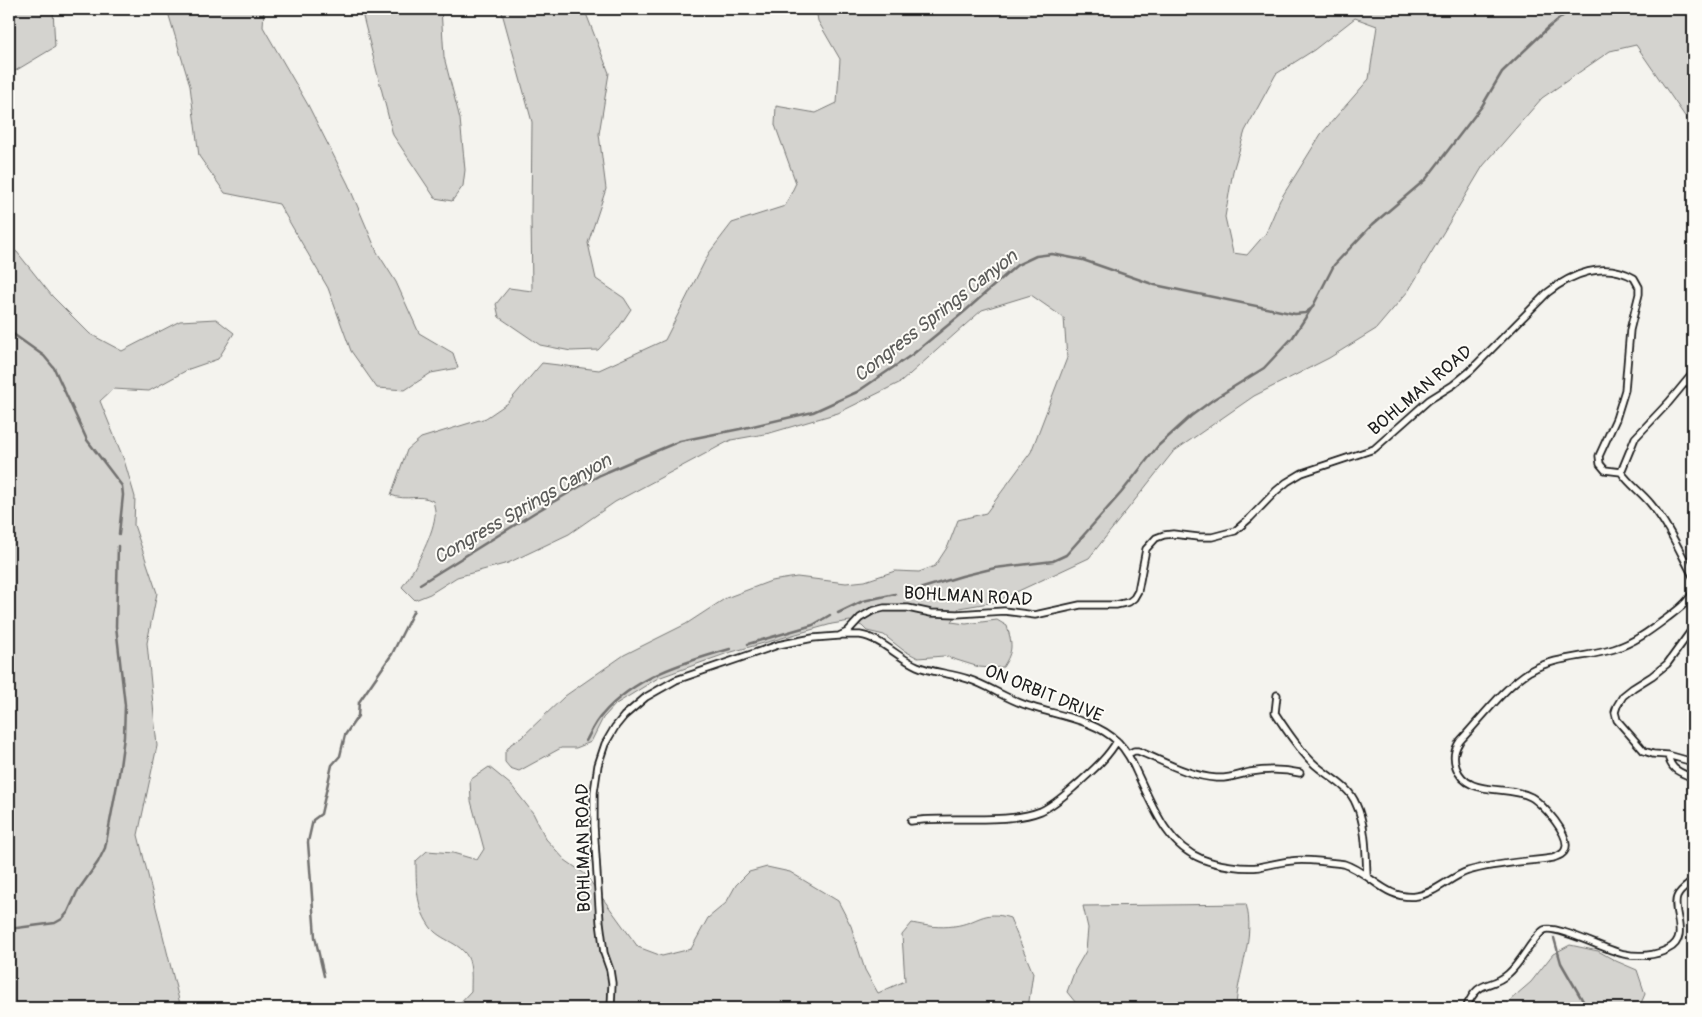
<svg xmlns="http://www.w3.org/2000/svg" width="1702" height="1017" font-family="Pangolin,sans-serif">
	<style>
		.green { fill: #d4d3cf; stroke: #787876; fill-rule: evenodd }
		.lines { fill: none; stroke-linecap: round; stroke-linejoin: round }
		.stream { stroke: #72716f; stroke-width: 2.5 }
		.minor-casing { stroke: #1c1c1c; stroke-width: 9 }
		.minor { stroke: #fdfcf7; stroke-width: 5.5 }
		.labels { text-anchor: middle; stroke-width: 4; stroke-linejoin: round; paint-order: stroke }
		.street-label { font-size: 18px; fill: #1c1c1c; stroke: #fdfcf7 }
		.water-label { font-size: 19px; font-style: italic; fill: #5c5c5a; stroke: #fdfcf7 }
	</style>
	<rect width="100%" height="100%" fill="#f4f3ee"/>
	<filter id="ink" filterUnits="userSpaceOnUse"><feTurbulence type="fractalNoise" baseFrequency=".02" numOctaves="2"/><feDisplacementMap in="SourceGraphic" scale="10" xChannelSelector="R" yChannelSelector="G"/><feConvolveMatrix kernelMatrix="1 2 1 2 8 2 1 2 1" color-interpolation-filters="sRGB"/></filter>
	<g filter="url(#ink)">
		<path class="green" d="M 9,9 L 53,9 L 55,47 L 15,71 L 9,72 Z
			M 167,9 L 264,9 L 263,27 L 308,105 L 348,184 L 377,252 L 396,282 L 419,333 L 453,353 L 458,368 L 431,373 L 405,390 L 377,388 L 351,351 L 328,288 L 279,204 L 225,193 L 199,156 L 190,86 Z
			M 361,9 L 441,9 L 444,57 L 460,119 L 465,170 L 463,186 L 452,201 L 435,198 L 393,135 Z
			M 501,9 L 581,9 L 587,16 L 609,73 L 599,134 L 606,189 L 588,243 L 596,279 L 624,298 L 631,309 L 617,330 L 598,350 L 571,351 L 540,345 L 499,317 L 496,304 L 509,288 L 532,291 L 531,216 L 532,122 Z
			M 816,9 L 1693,9 L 1693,128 L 1636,45 L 1610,51 L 1542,98 L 1483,166 L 1409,290 L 1376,329 L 1329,358 L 1254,396 L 1173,452 L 1089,558 L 995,602 L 959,608 L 951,622 L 966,624 L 997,620 L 1007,626 C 1012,644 1014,650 1003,667 L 991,668 L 979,667 L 944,656 L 918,658 L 903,650 L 884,635 L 867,631 L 862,626 L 850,621 L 832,624 L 728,653 L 658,678 L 616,704 L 603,718 L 591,742 L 576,748 L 561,748 L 519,771 L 510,768 L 505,762 L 505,752 L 511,744 L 521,738 L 565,696 L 624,655 L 686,624 L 726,598 L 771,581 L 797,577 L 846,583 L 865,581 L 895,571 L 919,572 L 935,566 L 948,546 L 958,520 L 986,513 L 1031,452 L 1067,358 L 1064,318 L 1031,295 L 982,310 L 901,382 L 838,413 L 770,433 L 731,440 L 615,502 L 569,534 L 508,563 L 457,577 L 430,594 L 415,600 L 402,587 C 415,569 432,538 435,516 C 436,512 434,506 433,501 C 418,493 408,502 391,495 L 407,450 L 421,438 L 486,418 L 508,403 L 542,363 L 599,370 L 665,340 L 709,253 L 732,223 L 785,206 L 796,183 L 775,125 L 776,106 L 816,113 L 837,103 L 840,59 L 818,21 ZM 1355,18 L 1377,26 L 1369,79 L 1321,134 L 1280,200 L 1266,233 L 1247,255 L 1233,253 L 1225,217 L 1233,171 L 1245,131 L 1276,74 L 1314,50 Z
			M 9,248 L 17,252 L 52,296 L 90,334 L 122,351 L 180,321 L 216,319 L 234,333 L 218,359 L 189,369 L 149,391 L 113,389 L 100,401 L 124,460 L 135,497 L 134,525 L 157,593 L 147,643 L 157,746 L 138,835 L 181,1008 L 9,1008 L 9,607 L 11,570 L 9,541 Z
			M 489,767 L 511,785 L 533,813 L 546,839 L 565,860 L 585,874 L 638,947 L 662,956 L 691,949 L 708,918 L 726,903 L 736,885 L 749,872 L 767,867 L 790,872 L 838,901 L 851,926 L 865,970 L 878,993 L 905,981 L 902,935 L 912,923 C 926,926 940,928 954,926 C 978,923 983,909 1010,918 L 1033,973 L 1028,1008 L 455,1008 L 471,991 C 471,982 472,972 470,964 C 466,942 439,942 429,925 C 416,906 416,883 416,861 L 427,851 L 453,853 L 477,860 L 484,849 L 471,801 L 470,780 Z
			M 1246,904 C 1256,938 1237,973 1236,1008 L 1080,1008 L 1067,992 L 1075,970 L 1086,951 L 1088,928 L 1083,906 Z
			M 1570,945 L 1598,951 L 1616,961 L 1637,970 L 1645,994 L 1639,1008 L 1510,1008 L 1509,1001 L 1531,982 L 1553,954 Z"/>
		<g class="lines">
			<path class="stream" d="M 9,331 L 44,356 L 54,368 L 87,440 L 122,486 L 123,495 L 119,534
				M 420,584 L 534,513 L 600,475 L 637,459 L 680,441 L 740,429 L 813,412 L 857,392 L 913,354 L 964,312 L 1017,265 L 1036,256 L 1052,254 L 1083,260 L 1155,285 L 1295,314 L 1305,313 L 1312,308 L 1334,265 L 1372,225 L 1426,179 L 1482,106 L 1502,72 L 1548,28 L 1571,9
				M 906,593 L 962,576 L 995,568 L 1053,561 L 1066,555 L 1121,493 L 1158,446 L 1191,416 L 1214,399 L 1264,368 L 1293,337 L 1311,309
				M 838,613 L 863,601 L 895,594
				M 748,644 L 813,625 L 830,615
				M 586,741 C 591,732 595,722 602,715 C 634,677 684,662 730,649
				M 9,929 L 55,923 L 62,919 L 68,912 L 77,892 L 98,862 L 105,848 L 119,774 L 124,737 L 125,705 L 116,626 L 118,546
				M 1554,938 L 1561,963 L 1587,1008
				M 324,976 L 315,937 L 308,842 L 313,820 L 321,814 L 332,765 L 340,756 L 345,735 L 358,716 L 359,702 L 392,654 L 414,610"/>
			<defs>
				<path id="minor" d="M 1621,472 C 1629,484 1641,492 1650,503 C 1668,524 1680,552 1693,576
					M 1693,628 L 1667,664 L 1652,676 L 1633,688 L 1623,696 L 1617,706 L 1615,712 L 1617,720 L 1644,751 L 1653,754 L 1668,755 L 1693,762
					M 843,635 C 848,635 854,635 860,635 C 881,638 898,658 917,666 C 933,673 951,673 968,679 C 990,686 1009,701 1032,707 C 1060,716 1095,720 1118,742 C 1127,751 1132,762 1137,773 C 1153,806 1166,845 1202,859 C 1217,865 1243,869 1259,867 C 1269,865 1280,862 1291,861 C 1303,859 1315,861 1327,862 C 1333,863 1339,863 1344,864 C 1370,872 1386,901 1417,896 C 1436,893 1450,877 1468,871 C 1495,863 1525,862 1553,858 C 1558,856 1563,855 1565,850 C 1572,836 1542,803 1531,797 C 1507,784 1466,798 1456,767 C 1453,757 1454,750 1460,741 C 1480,720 1505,686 1530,671 C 1557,656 1585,658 1614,649 C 1634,643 1651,630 1667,618 C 1676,611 1688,603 1693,592
					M 1277,695 L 1275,713 C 1286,730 1298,748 1312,762 C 1327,777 1348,784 1356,804 C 1366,825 1366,852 1367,876
					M 1128,754 L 1134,751 L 1138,751 C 1163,761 1188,776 1216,778 C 1228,779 1238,775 1250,772 C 1267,769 1283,769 1300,773
					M 1668,755 C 1671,771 1680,772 1693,778
					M 911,821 C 950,815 1006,825 1041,811 C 1056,804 1068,792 1081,781 C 1094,769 1108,757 1117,741
					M 611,1008 L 612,983 L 610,970 L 604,953 L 600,922 L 594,826 L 594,792 L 598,765 L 605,744 L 615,727 L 624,716 L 646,697 L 676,680 L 778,645 L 813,638 L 839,636 L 847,632 L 860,618 L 872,611 L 884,608 L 908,608 L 931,613 L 957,614 L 1004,611 L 1035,615 L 1080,605 L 1116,605 L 1129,602 L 1134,598 L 1138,591 L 1146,549 L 1156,538 L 1164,535 L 1173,534 L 1198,537 L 1212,537 L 1235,531 L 1250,518 L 1276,491 L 1287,482 L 1302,473 L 1374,449 L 1429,400 L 1453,385 L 1470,371 L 1547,293 C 1571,274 1604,260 1634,278 L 1639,287 L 1639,294 L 1630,330 L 1625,390 L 1616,419 L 1599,456 L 1600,464 L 1605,470 L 1621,472 L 1635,438 L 1669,402 L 1693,373
					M 1324,1008 L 1331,1008
					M 1466,1008 C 1479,977 1490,990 1508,974 C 1522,962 1532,938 1544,930 C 1555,924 1608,951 1624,954 C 1638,957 1655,956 1668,949 C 1691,938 1671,911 1677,897 C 1679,891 1688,885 1693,881"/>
			</defs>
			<use href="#minor" class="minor-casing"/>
			<use href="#minor" class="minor"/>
		</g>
	</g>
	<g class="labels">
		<g class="street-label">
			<text transform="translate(1420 390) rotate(-40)" y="6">BOHLMAN ROAD</text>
			<text transform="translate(968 596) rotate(3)" y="6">BOHLMAN ROAD</text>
			<text transform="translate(1044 693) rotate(22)" y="6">ON ORBIT DRIVE</text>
			<text transform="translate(583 848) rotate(-91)" y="6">BOHLMAN ROAD</text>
		</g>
		<g class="water-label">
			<text transform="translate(935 315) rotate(-38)" y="7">Congress Springs Canyon</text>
			<text transform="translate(522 508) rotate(-30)" y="7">Congress Springs Canyon</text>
		</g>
	</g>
	<rect width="1702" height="1017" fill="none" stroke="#fdfcf7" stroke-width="30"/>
	<rect x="15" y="15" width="1672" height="987" fill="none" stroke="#1c1c1c" stroke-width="2" filter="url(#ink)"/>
</svg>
